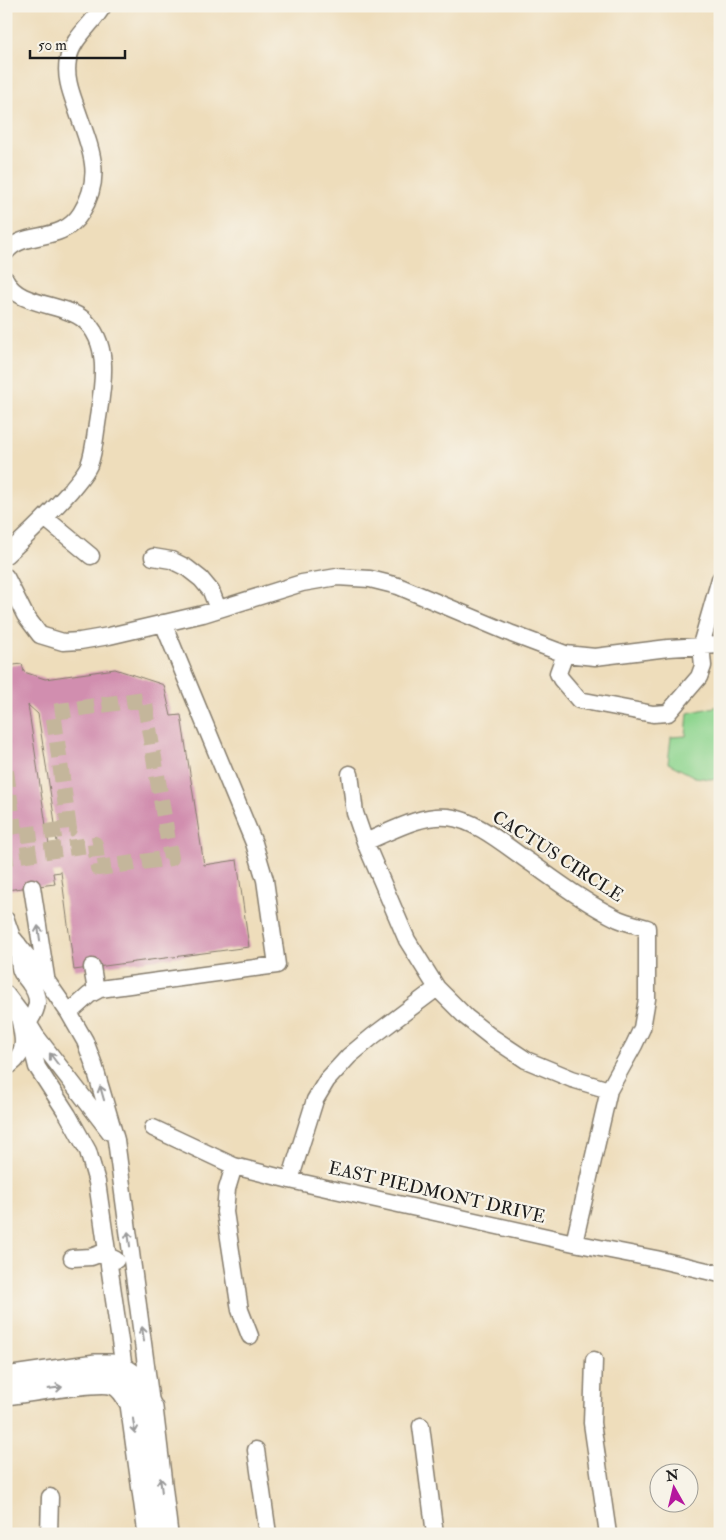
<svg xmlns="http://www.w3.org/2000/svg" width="726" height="1540" font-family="'IM FELL Double Pica',serif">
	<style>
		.green { fill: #8ed58f; stroke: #557856 }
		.building { fill: #d18eaf; fill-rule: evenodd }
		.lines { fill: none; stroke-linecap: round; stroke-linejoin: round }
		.minor-tunnel { stroke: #c4b69b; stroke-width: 16; stroke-dasharray: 16 8; stroke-linecap: butt }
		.minor-casing { stroke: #857c6c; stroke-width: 19 }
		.major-casing { stroke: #857c6c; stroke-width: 24 }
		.minor { stroke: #fff; stroke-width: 16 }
		.major { stroke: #fff; stroke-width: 21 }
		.oneway { stroke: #999 }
		.labels { text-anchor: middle; stroke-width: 4.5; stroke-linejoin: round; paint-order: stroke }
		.street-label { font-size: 18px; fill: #1c1c1c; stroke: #f7f3e8 }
	</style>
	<rect width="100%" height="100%" fill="#f7f3e8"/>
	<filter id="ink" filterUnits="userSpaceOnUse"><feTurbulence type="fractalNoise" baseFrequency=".02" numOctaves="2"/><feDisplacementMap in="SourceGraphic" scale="10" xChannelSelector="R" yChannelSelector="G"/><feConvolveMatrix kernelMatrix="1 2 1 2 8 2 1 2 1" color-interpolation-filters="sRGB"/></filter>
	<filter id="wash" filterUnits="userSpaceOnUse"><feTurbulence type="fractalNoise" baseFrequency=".0096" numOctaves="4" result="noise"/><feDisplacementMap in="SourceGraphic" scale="20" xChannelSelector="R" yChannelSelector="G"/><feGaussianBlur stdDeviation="1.12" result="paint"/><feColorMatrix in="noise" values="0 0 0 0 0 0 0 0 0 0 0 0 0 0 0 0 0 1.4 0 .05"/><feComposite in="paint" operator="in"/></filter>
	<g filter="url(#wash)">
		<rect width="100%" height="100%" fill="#edb"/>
		<path class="green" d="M 719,706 L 720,706 L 720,785 L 717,780 L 695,777 L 668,763 L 671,737 L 686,736 L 688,713 Z"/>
		<g id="blocks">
			<path class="building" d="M 22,664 L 24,672 L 45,679 L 115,669 L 164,685 L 171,716 L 181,715 L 204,865 L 237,860 L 249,947 L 74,970 L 61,872 L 53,873 L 55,884 L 6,890 L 6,666 ZM 28,705 L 38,714 L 54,816 L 58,851 L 50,852 Z"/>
		</g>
	</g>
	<g filter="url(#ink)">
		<use href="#blocks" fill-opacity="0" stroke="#857c6c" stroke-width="1"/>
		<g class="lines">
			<path class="minor-tunnel" d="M 6,771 L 15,836 L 69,829 L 53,712 L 144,699 L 171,858 L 98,868 L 95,844 L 6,857"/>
			<defs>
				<path id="minor" d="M 6,252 C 24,229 61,245 81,213 C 106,173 88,144 75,104 C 70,90 65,75 68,60 C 72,38 92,25 103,6
					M 6,280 C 16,306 63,303 83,319 C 113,344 102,390 97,424 C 95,437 94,452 89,465 C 85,474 77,482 71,490 C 51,513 29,534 6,555
					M 45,518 L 91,556
					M 153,557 L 171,560 L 187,568 L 201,579 L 211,591 L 218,609
					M 6,577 L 25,615 L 40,635 L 63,642 L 80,641 L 109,636 L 203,614 L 302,583 L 337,577 L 370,579 L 398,586 L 512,634 L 565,654 L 595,657 L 668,648 L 720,645
					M 565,654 L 558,673 L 561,679 L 579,700 L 653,714 L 668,713 L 699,677 L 703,666 L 701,645 L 720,579
					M 350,774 L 355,813 L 365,842 L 407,940 L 437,988 L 466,1017 L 490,1036 L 526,1060 L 572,1079 L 609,1090
					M 365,842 C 390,832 420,814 448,817 C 477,820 507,847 531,863 C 558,882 587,904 618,919 C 627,923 637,925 647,928 L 647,999 L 642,1028 L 634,1045 L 609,1090 L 574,1243
					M 32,887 L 46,977
					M 6,920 L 12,937 L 46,980 L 69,1013 L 85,1041 L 94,1065 L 116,1140 L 151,1403
					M 18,944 C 19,952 18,964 21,971 C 23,976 28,980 30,984 C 41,998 38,1009 28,1023
					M 92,967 L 96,991
					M 6,994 L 28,1023 L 36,1036 L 110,1132
					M 69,1013 L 89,995 L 100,989 L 277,965 L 265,880 L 254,843 L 163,623
					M 36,1036 L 33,1051 L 37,1067 L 68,1115 L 88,1151 L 97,1182 L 124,1369
					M 10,1065 C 30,1050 22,1034 18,1012
					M 153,1128 L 234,1166 L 290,1180 L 574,1243 L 656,1259 L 720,1274
					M 234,1166 L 227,1189 L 225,1212 L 240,1310 L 250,1336
					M 290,1180 L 315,1100 L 327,1080 L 349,1056 L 373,1036 L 437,988
					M 72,1258 L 91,1257 L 102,1253 L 116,1260
					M 594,1360 L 592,1423 L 608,1534
					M 421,1426 L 435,1534
					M 256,1450 L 268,1534
					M 49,1534 L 50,1497"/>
				<path id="major" d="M 6,1378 L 96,1365 L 112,1365 L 124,1369 L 133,1375 L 152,1408 L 167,1534
					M 6,1394 C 26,1392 99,1378 114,1384 C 122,1387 127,1397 131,1404 L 149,1534"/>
			</defs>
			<use href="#minor" class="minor-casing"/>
			<use href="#major" class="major-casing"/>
			<use href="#minor" class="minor"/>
			<use href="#major" class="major"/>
		</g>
		<defs><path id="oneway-shaft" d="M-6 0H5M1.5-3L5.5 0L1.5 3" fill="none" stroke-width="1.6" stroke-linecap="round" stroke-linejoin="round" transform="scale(1.25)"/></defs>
		<g class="oneway">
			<use href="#oneway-shaft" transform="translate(39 933) rotate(-98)"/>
			<use href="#oneway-shaft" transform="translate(54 1059) rotate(-127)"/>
			<use href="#oneway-shaft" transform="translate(102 1093) rotate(-106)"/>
			<use href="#oneway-shaft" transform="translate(129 1239) rotate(-98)"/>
			<use href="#oneway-shaft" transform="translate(143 1334) rotate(-98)"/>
			<use href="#oneway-shaft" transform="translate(55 1388) rotate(-7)"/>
			<use href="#oneway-shaft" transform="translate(134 1426) rotate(82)"/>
			<use href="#oneway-shaft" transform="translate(161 1485) rotate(-97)"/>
		</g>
	</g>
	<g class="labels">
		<g class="street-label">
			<text transform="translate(558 856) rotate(33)" y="6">CACTUS CIRCLE</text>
			<text transform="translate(437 1192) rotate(13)" y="6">EAST PIEDMONT DRIVE</text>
		</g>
	</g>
	<rect width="726" height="1540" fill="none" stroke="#f7f3e8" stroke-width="25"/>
	<g transform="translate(674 1488) rotate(352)"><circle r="24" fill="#f7f3e8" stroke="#9f9d96"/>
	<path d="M0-4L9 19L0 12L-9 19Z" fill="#b5179e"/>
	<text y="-8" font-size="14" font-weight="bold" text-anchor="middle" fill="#1c1c1c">N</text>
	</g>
	<path d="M30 50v8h95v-8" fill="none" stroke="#1c1c1c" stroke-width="2.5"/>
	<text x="38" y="50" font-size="15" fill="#1c1c1c" stroke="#f7f3e8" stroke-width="4" paint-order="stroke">50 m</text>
</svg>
